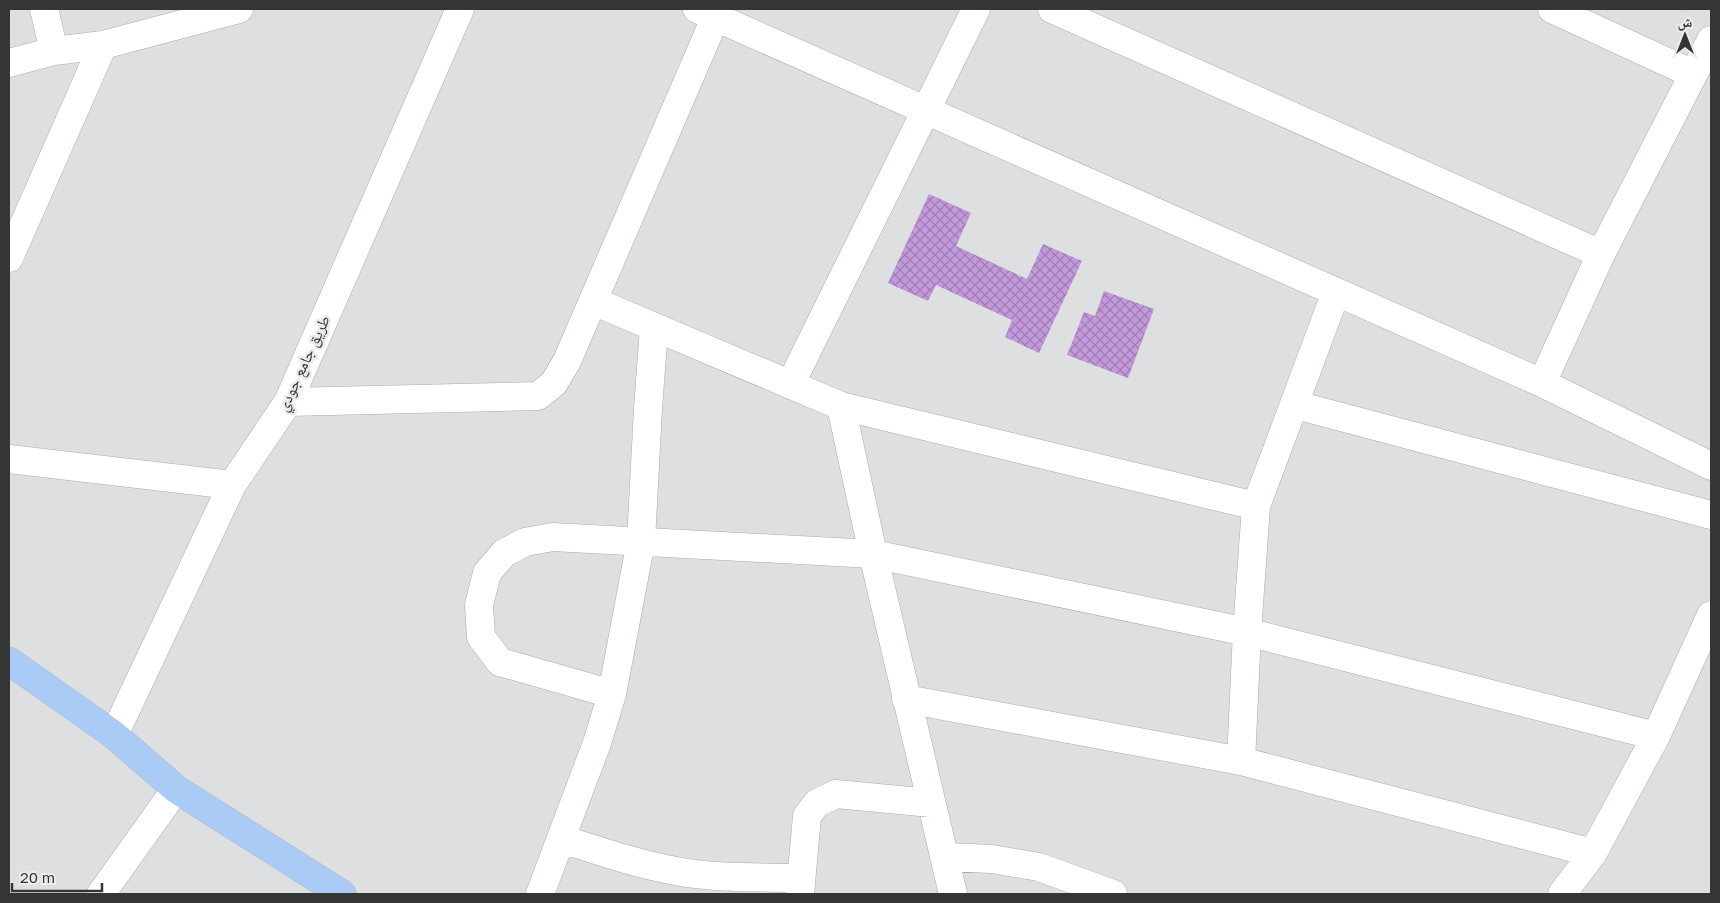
<svg xmlns="http://www.w3.org/2000/svg" width="1720" height="903" font-family="'Golos Text','Noto Naskh Arabic',sans-serif">
	<style>
		.building { fill: url(#building-cross-hatch) }
		.lines { fill: none; stroke-linecap: round; stroke-linejoin: round }
		.minor-casing { stroke: #aaacad; stroke-width: 29 }
		.major-casing { stroke: #bababa; stroke-width: 29 }
		.minor { stroke: #fff; stroke-width: 28 }
		.major { stroke: #aacbf6; stroke-width: 28 }
		.labels { text-anchor: middle; stroke-width: 5; stroke-linejoin: round; paint-order: stroke }
		.street-label { font-size: 16px; fill: #343535; stroke: #eaecee }
	</style>
	<defs>
		<pattern id="building-cross-hatch" width="8" height="8" patternUnits="userSpaceOnUse" patternTransform="scale(1.25)"><rect width="8" height="8" fill="#c399dc"/><path d="M0 0l8 8M0 8l8-8" fill="none" stroke="#9f7eb3"/></pattern>
	</defs>
	<rect width="100%" height="100%" fill="#dddfe0"/>
	<path class="building" d="M 929,194 L 971,213 L 956,246 L 1027,279 L 1043,244 L 1082,261 L 1039,353 L 1005,337 L 1012,320 L 936,285 L 928,301 L 888,283 Z
		M 1104,291 L 1154,309 L 1128,378 L 1067,355 L 1084,312 L 1095,316 Z"/>
	<g class="lines">
		<defs>
			<path id="minor" d="M 44,9 L 54,51
				M 697,9 L 1542,383 L 1711,466
				M 1052,9 L 1601,254
				M 1552,9 L 1693,74
				M 9,63 L 54,51 L 103,45 L 239,9
				M 9,258 L 103,45
				M 593,301 L 841,406 L 1256,506
				M 1542,383 L 1601,254 L 1711,40
				M 790,385 L 976,9
				M 288,402 L 538,396 L 554,383 L 567,361 L 719,9
				M 1296,405 L 1711,515
				M 841,406 L 873,554 L 953,894
				M 9,459 L 232,485
				M 612,694 L 500,662 L 481,637 L 479,605 L 487,573 L 504,553 L 525,542 L 553,537 L 873,554 L 1247,632 L 1656,736
				M 906,699 L 1241,761 L 1593,853
				M 114,735 L 232,485 L 288,402 L 460,9
				M 1241,761 L 1247,632 L 1256,506 L 1336,292
				M 562,839 C 599,851 637,864 676,871 C 717,879 759,877 801,878
				M 945,857 L 992,859 L 1039,867 L 1113,894
				M 101,894 L 176,789
				M 540,894 L 597,743 L 612,694 L 641,541 L 648,409 L 654,328
				M 800,894 L 807,816 L 817,803 L 836,794 L 931,803
				M 1562,894 L 1593,853 L 1656,736 L 1711,615"/>
			<path id="major" d="M 9,661 L 114,735 L 176,789 L 342,894"/>
		</defs>
		<use href="#minor" class="minor-casing"/>
		<use href="#major" class="major-casing"/>
		<use href="#minor" class="minor"/>
		<use href="#major" class="major"/>
	</g>
	<g class="labels">
		<g class="street-label">
			<text transform="translate(303 363) rotate(-65)" y="6">طريق جامع جودي</text>
		</g>
	</g>
	<rect width="1720" height="903" fill="none" stroke="#343535" stroke-width="20"/>
	<g transform="translate(1685 35)" stroke="#eaecee" stroke-width="4" paint-order="stroke">
	<path d="M0-4L9 19L0 12L-9 19Z" fill="#343535"/>
	<text y="-8" font-size="14" font-weight="bold" text-anchor="middle" fill="#343535">ش</text>
	</g>
	<path d="M12 883v8h90v-8" fill="none" stroke="#343535" stroke-width="2.5"/>
	<text x="20" y="883" font-size="15" fill="#343535" stroke="#eaecee" stroke-width="4" paint-order="stroke">20 m</text>
</svg>
